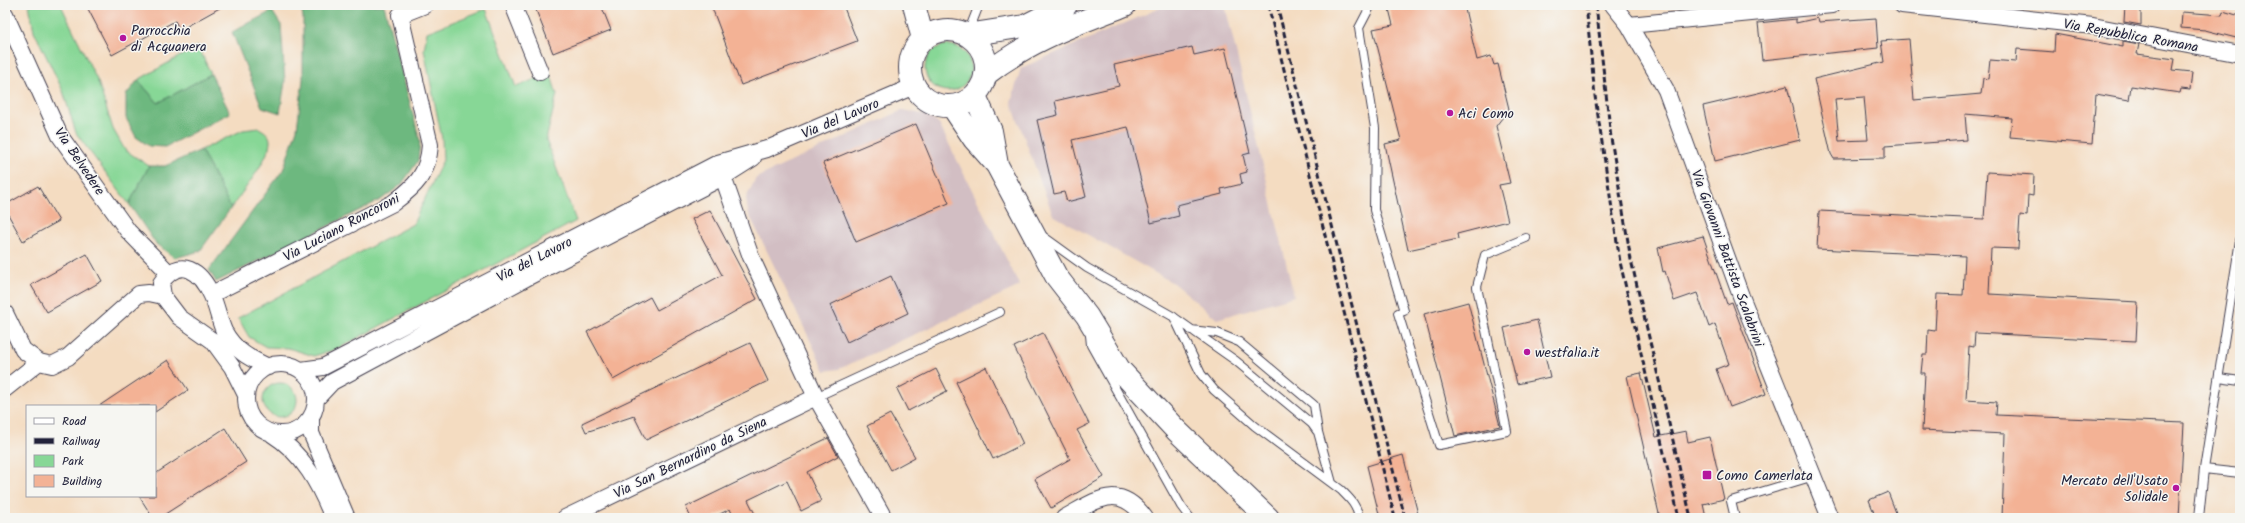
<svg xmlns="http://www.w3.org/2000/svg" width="2245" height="523" font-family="Kalam,sans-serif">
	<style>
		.industrial { fill: #d2bec3 }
		.green { fill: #87d796; stroke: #547c68 }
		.forest { fill: #6db87f; stroke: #486d5d }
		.building { fill: #f3b295; fill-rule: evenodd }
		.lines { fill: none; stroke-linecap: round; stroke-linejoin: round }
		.service-casing { stroke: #423e4f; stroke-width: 10 }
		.minor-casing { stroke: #423e4f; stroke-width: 18 }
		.primary-casing { stroke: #423e4f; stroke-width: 24 }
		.service { stroke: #fff; stroke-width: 8 }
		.minor { stroke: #fff; stroke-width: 16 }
		.primary { stroke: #fff; stroke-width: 22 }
		.rail { stroke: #22223b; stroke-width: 3; stroke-dasharray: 6 3; stroke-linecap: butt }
		.poi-dot { fill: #b5179e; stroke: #f6f6f2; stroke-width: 1.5 }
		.labels { text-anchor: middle; stroke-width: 3; stroke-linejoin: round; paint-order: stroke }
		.poi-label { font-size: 14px; fill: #22223b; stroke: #f6f6f2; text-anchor: start }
		.street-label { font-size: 14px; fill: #22223b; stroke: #f6f6f2 }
	</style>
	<rect width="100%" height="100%" fill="#f6f6f2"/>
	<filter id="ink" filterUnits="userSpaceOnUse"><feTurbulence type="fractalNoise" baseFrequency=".025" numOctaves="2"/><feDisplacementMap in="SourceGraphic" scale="8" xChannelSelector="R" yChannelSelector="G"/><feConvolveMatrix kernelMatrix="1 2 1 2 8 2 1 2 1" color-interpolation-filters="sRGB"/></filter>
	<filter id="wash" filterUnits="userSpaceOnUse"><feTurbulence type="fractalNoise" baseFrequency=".012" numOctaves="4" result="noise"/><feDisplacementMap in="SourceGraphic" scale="16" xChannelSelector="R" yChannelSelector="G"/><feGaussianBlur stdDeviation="0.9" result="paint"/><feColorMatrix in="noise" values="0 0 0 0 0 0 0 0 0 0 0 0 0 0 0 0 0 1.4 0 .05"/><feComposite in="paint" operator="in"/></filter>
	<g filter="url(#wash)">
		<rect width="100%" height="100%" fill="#f4dcc1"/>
		<path class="industrial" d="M 1167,5 L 1225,5 L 1294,296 L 1217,319 L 1173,283 L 1053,215 L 1011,102 L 1021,68 Z
			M 903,110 L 926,115 L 939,124 L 1020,286 L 839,369 L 825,371 L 748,212 L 746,198 L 756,178 Z"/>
		<path class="green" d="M 29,5 L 61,5 L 98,82 L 113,129 L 125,150 L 149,166 L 129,204 L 76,133 L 63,91 L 34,31 Z
			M 486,9 L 516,87 L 550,73 L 557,94 L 546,140 L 576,221 L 337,349 L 314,356 L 288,348 L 266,347 L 249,337 L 238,318 L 413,224 L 443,160 L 442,139 L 424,50 L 427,32 Z
			M925 68a23 23 0 1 1 46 0a23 23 0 1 1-46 0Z
			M 198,46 L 211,74 L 158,103 L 138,80 Z
			M 259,128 C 264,131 270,134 270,141 C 270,159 241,193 231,208 L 201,150 L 243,130 Z
			M263 400a17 17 0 1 1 34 0a17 17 0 1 1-34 0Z"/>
		<path class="forest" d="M 301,5 L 384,5 L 420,141 L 418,161 L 401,185 L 382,199 L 216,282 L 209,270 L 283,170 L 297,129 L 303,79 L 303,18 Z
			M 272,11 L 281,25 L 285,82 L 280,113 L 262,107 L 232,32 Z
			M 211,74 L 230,113 L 165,147 L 149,146 L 136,137 L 126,118 L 126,95 L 138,80 L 158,103 Z
			M 201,150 L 231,208 L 200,251 L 175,258 L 156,244 L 129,204 L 149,166 L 165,166 Z"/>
		<g id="blocks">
			<path class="building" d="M 86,5 L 225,5 L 180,30 L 175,21 L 112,55 Z
				M 534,5 L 601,5 L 611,30 L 553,53 Z
				M 711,5 L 843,5 L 857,41 L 741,85 Z
				M 1388,5 L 1464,5 L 1477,60 L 1491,56 L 1494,65 L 1498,64 L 1509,109 L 1496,126 L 1510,183 L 1499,185 L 1508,221 L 1457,234 L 1458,239 L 1408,250 L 1385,144 L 1401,140 L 1373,29 L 1393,25 Z
				M 2125,5 L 2141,5 L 2141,25 L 2124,22 Z
				M 2223,11 L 2240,16 L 2240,39 L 2205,30 L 2181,28 L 2182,12 L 2222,15 Z
				M 1818,18 L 1819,22 L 1876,18 L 1878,48 L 1762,60 L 1758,23 L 1796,19 L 1796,23 Z
				M 2055,34 L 2123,47 L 2123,41 L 2139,44 L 2137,54 L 2175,59 L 2173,70 L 2192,72 L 2190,90 L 2181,89 L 2180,93 L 2131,86 L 2129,100 L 2096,94 L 2092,144 L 2010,137 L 2012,118 L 1965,114 L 1967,140 L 1885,146 L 1885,158 L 1834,159 L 1831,154 L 1814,79 L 1884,62 L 1881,41 L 1909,39 L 1914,100 L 1981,94 L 1983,78 L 1988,79 L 1990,60 L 2016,62 L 2017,49 L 2054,52 ZM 1864,97 L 1868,140 L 1839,141 L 1835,99 Z
				M 1192,47 L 1194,55 L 1225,48 L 1250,153 L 1243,155 L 1247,172 L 1240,174 L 1242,184 L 1221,189 L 1222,194 L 1177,205 L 1179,216 L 1151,223 L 1128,127 L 1072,140 L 1086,197 L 1067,202 L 1064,192 L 1054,194 L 1037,120 L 1058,115 L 1055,101 L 1119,86 L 1114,65 Z
				M 1787,86 L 1800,140 L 1715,161 L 1703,106 Z
				M 916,124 L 949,203 L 856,242 L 823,163 Z
				M 1987,172 L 2034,175 L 2033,196 L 2028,195 L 2027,216 L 2020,215 L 2018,249 L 1991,248 L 1989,294 L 2138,302 L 2136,341 L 1975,333 L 1974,347 L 1969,346 L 1966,400 L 1997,402 L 1996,415 L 2184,423 L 2179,518 L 2002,518 L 2005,434 L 1922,430 L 1925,373 L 1921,373 L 1923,354 L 1927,354 L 1928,330 L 1935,331 L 1937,294 L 1963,295 L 1965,256 L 1817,249 L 1819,211 L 1984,219 Z
				M 38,186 L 59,221 L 23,241 L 5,209 L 5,205 Z
				M 710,210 L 757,299 L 613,380 L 587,332 L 650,297 L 657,310 L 722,275 L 692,219 Z
				M 1703,236 L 1727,304 L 1732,302 L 1766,394 L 1730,407 L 1716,369 L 1729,364 L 1715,324 L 1709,327 L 1697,293 L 1674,301 L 1665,271 L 1663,272 L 1658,248 Z
				M 87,254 L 102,281 L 47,312 L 31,285 Z
				M 891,276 L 908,313 L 847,342 L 830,305 Z
				M 1468,302 L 1500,426 L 1455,436 L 1424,314 Z
				M 1537,320 L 1550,377 L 1517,384 L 1504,328 Z
				M 1043,333 L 1089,424 L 1077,430 L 1104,477 L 1051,508 L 1035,479 L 1070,459 L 1014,347 Z
				M 750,343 L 768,381 L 646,440 L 634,416 L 586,432 L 582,423 Z
				M 168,360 L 188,390 L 155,412 L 155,406 L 99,406 Z
				M 986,367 L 1023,444 L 993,459 L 956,382 Z
				M 936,369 L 947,391 L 908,411 L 897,389 Z
				M 1641,373 L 1656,437 L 1686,431 L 1688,442 L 1710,437 L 1724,499 L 1703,504 L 1706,518 L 1660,518 L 1627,376 Z
				M 890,414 L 915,457 L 891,470 L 867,426 Z
				M 225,428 L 246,462 L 159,518 L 153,518 L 139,496 L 155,496 L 155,474 Z
				M 828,438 L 838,456 L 807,472 L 821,501 L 801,511 L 787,481 L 748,500 L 757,518 L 734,518 L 730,509 L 712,518 L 691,518 L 686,507 Z
				M 1403,455 L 1419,518 L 1380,518 L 1367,466 Z
				M 1888,492 L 1898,518 L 1876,518 L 1869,500 Z"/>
		</g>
	</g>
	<g filter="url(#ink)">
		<use href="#blocks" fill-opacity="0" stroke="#423e4f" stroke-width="1"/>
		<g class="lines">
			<defs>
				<path id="service" d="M 1371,5 L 1359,28 L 1375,128 L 1374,210 L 1404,311 L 1398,313 L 1439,445 L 1507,431 L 1477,287 L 1485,255 L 1526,238
					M 968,33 L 979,5
					M 1044,237 L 1087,268 L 1174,317 L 1201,374 L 1214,390 L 1255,426 L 1341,490 C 1349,498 1357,505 1359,518
					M 1175,318 L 1236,361 L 1312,424 L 1317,431
					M 1191,330 L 1217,333 L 1239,342 L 1314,405 L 1318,432 L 1332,483
					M 1090,335 L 1091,345 L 1181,506 L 1190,518
					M 2219,378 L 2240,381
					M 816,397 L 1000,312
					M 2204,469 L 2240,473
					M 1735,518 L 1731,501 L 1814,476
					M 2199,518 L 2204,469 L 2240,240"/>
				<path id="minor" d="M 513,5 L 540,72
					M 1613,5 L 1629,25 L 1666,90 L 1741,296 L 1830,518
					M 1902,5 L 2093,26 L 2240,54
					M 5,14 L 60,136 L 128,231 L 168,272
					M 1629,25 L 1832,5
					M 723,177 L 751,257 L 816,397 L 884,518
					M 212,294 L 393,203 C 416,186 428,174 430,145 L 400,15 L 425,5
					M 5,313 L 23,350 L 39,362 L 52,365 L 68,357 L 139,294 L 149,293 L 163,296
					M246 399a35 35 0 1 1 70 0a35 35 0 1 1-70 0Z
					M 301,370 L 323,367 L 718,163 L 767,149 L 914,86
					M 5,389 L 39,362
					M 246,395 L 232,367 L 213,341 L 179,317 L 163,296 L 161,283 C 180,255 201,271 212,296 C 217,307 219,320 224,331 C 235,351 249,358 268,367
					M 316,399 L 332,382 L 528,277 L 723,177 L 753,158
					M 311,417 L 311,433 L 347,518
					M 272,434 C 303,453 320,486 333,518
					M 565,518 L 816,397
					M 1064,518 C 1096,501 1118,481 1145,518"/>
				<path id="primary" d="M 914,5 L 923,39
					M910 68a38 38 0 1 1 76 0a38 38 0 1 1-76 0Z
					M 967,35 L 1025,26 L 1066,5
					M 985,75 C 1029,40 1074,25 1125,5
					M 975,96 L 991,131 L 997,165
					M 952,106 L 974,139 L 997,165 L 1056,276 L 1087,316 L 1119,369 L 1177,431 L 1268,518"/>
			</defs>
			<use href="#service" class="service-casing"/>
			<use href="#minor" class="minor-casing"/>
			<use href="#primary" class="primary-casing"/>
			<use href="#service" class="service"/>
			<use href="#minor" class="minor"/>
			<use href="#primary" class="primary"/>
			<path class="rail" d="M 1268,5 L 1395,518
				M 1277,5 L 1405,518
				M 1586,5 L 1595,96 L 1620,262 L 1679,518
				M 1596,5 L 1611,138 L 1631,260 L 1691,518"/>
		</g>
	</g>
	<g class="poi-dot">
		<circle cx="123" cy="38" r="4"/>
		<circle cx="1450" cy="113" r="4"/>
		<circle cx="1527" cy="352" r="4"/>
		<rect x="1702" y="470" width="10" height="10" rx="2"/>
		<circle cx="2176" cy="488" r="4"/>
	</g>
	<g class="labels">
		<g class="poi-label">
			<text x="131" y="35">Parrocchia<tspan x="131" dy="16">di Acquanera</tspan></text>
			<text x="1458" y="118">Aci Como</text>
			<text x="1535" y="357">westfalia.it</text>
			<text x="1716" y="480">Como Camerlata</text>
			<text x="2168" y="485" text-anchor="end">Mercato dell'Usato<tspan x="2168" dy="16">Solidale</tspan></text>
		</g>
		<g class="street-label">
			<text transform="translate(2131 35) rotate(10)" y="5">Via Repubblica Romana</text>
			<text transform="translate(840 118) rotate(-23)" y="5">Via del Lavoro</text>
			<text transform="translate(80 161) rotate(56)" y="5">Via Belvedere</text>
			<text transform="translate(341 227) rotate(-28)" y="5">Via Luciano Roncoroni</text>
			<text transform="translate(1728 258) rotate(70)" y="5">Via Giovanni Battista Scalabrini</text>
			<text transform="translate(534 259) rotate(-27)" y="5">Via del Lavoro</text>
			<text transform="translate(690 457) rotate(-26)" y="5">Via San Bernardino da Siena</text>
		</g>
	</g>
	<rect width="2245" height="523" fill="none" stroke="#f6f6f2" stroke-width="20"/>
	<rect x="26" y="405" width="130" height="92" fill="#f6f6f2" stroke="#a1a1a9"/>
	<rect x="34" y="418" width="20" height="6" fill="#ffffff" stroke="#a1a1a9"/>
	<text x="62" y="425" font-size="12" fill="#22223b">Road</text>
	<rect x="34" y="438" width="20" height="6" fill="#22223b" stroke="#a1a1a9"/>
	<text x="62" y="445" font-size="12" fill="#22223b">Railway</text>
	<rect x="34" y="455" width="20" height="12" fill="#87d796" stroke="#a1a1a9"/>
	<text x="62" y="465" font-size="12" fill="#22223b">Park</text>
	<rect x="34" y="475" width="20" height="12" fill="#f3b295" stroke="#a1a1a9"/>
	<text x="62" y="485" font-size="12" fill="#22223b">Building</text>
</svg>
